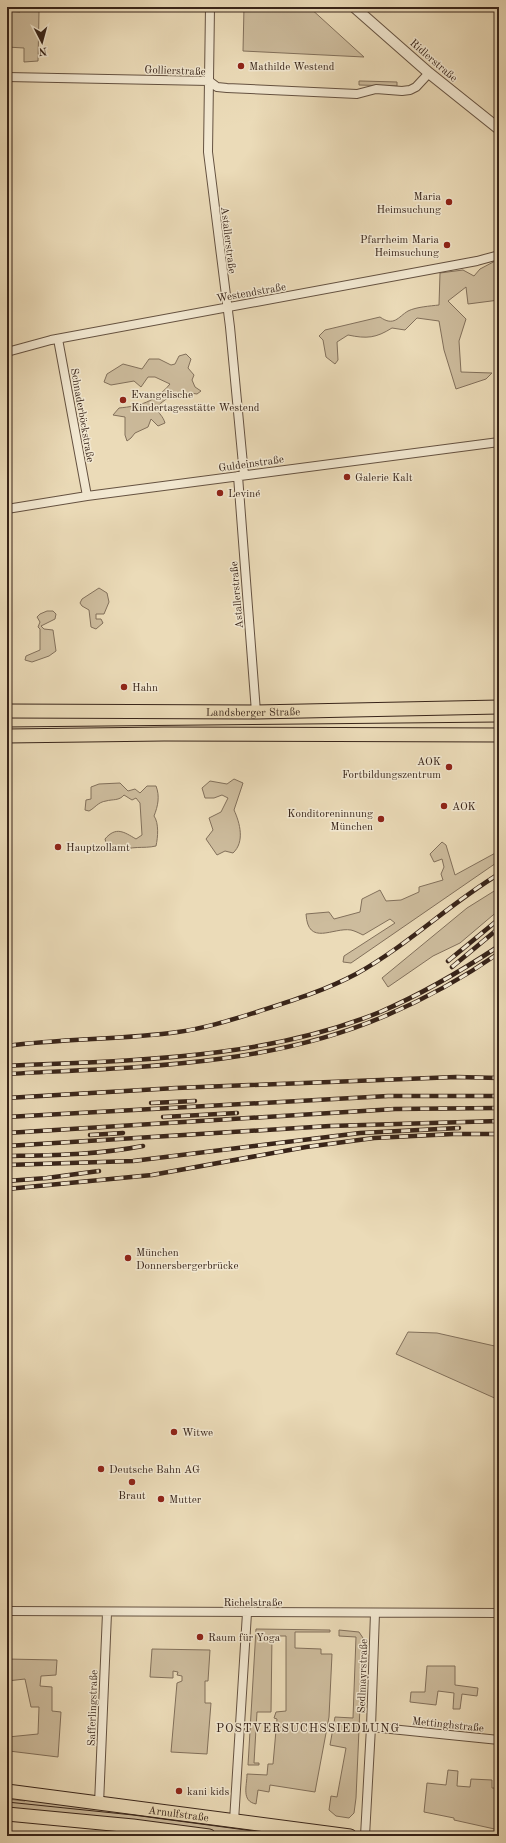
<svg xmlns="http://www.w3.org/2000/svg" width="506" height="1843" font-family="'Old Standard TT',serif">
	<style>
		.green { fill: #cdbc9d; stroke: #82705b }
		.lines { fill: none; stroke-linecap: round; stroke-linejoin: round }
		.minor-casing { stroke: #655241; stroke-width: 10 }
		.tertiary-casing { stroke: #655241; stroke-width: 12 }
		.primary-casing { stroke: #382419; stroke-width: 15 }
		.minor { stroke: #f2e8d1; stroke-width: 8 }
		.tertiary { stroke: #f2e8d1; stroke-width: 10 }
		.primary { stroke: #ebdbb8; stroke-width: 13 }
		.tram { stroke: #382419; stroke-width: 1 }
		.rail-casing { stroke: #382419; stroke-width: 4.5 }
		.rail { stroke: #f2e8d1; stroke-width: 3; stroke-dasharray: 9; stroke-linecap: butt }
		.poi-dot { fill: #8f2418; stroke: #f2e8d1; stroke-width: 1.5 }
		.labels { text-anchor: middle; stroke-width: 3; stroke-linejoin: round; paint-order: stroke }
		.street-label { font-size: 11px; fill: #382419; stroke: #f2e8d1 }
		.poi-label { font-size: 11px; fill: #382419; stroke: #f2e8d1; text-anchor: start }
		.neighbourhood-label { font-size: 12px; letter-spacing: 1px; fill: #382419; stroke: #f2e8d1 }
	</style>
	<rect width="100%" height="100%" fill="#ebdbb8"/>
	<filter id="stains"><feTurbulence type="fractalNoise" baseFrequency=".005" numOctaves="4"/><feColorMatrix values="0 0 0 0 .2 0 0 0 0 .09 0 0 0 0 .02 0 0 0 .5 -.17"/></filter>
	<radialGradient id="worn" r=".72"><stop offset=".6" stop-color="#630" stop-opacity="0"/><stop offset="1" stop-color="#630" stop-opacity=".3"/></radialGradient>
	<path class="green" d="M 23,7 L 42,7 L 39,12 L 38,61 L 24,62 L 24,48 L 7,47 L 7,11 L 20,12 Z
		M 244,7 L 309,7 L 364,57 L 243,51 Z
		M 359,81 L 361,81 L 397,82 L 397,86 L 359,85 Z
		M 499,259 L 499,300 L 468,304 L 466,287 L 448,301 L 466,319 L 459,341 L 461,372 L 492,373 L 486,379 L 456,389 L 444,350 L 439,321 L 417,318 L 405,330 L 392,328 C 376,338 367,339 348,335 L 337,342 L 338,360 L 335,364 L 326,357 L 323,340 L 319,336 L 325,330 L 380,317 C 394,327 398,317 408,311 C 416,307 430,306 439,305 L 440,273 L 463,270 L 474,276 L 480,269 Z
		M 186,354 L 191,359 L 188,368 L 194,375 L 192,380 L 195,387 L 201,391 L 197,394 C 180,391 168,395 156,408 C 159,414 163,416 165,423 L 158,426 L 151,419 L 148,427 L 135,433 L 131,438 L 127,441 L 125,435 L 125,417 L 113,415 L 119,408 C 140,406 155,402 170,384 L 155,377 L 148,377 L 141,387 L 134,381 L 111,385 L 104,382 L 107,374 L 123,364 L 142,369 L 149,359 L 159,359 L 171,365 L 175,364 L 179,356 Z
		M 99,588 L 107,593 L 109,602 L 104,614 L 96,614 L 96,619 L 101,619 L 103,623 L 96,629 L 91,627 L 89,610 L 82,606 L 80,603 L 82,599 Z
		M 47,611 L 53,611 L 56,614 L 55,619 L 41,626 L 44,629 L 53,630 L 56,651 L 49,656 L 32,662 L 25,660 L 26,656 L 40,650 L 40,629 L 38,627 L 40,622 L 37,617 L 40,614 Z
		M 234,779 L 243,783 L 234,810 C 240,823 245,842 233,853 L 225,851 L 217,855 L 206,839 L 213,830 L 209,818 L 221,812 L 228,798 L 222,795 L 214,798 L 205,798 L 202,788 L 210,781 L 227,784 Z
		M 120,783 L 128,791 L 135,789 L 140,793 L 147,786 L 156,786 C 160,796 158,806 154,816 C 159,823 158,837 156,846 C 143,849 131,845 120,852 L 107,846 L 105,839 C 116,826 124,832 136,839 L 142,835 L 140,803 L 136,798 L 132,800 L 124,795 C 119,801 113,799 106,801 C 98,802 95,808 89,811 L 85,810 L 86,800 L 91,799 L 91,787 L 99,784 Z
		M 442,842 L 446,845 L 455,875 L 499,851 L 499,861 L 351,963 L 343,962 L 344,956 L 395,923 L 390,919 L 363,935 C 359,933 355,931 351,930 C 333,927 308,947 306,914 L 329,912 L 334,919 L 360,912 L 362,899 L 380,890 L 386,901 L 401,900 L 419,892 L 419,887 L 443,880 L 441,874 L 444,867 L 442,859 L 434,862 L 430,854 Z
		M 499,888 L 499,910 L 460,943 L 433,956 L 388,987 L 382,978 L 467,908 Z
		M 408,1332 L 437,1333 L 499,1347 L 499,1400 L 396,1354 Z
		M 256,1629 L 330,1630 L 330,1632 L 295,1632 L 295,1648 L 321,1649 L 321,1654 L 332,1654 L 329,1717 L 315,1792 L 270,1785 L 269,1792 L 258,1790 L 256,1804 C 241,1801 247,1786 247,1774 L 267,1775 L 268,1764 L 273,1764 L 277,1719 L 274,1718 L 276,1712 L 286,1711 L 286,1636 L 272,1636 L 271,1712 L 257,1712 L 254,1763 L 259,1763 L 259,1765 L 248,1765 Z
		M 339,1630 L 359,1632 L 363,1638 L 356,1798 L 354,1813 L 349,1818 L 336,1816 L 329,1810 L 331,1796 L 337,1797 L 346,1748 L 330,1745 L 335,1717 L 353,1718 L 356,1637 L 339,1636 Z
		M 152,1649 L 210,1650 L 208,1681 L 205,1681 L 205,1703 L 211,1703 L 207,1754 L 171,1752 L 177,1683 L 182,1681 L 182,1676 L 177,1675 L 178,1672 L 173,1671 L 173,1678 L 150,1677 Z
		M 7,1659 L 57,1660 L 56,1675 L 41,1676 L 40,1686 L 52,1687 L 52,1711 L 61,1712 L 58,1757 L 9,1751 L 8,1737 L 38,1734 L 39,1707 L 31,1707 L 25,1679 L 7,1681 Z
		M 427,1666 L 455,1666 L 455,1685 L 478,1688 L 477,1696 L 462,1694 L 460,1709 L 453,1709 L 454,1693 L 438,1691 L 436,1705 L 410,1702 L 411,1692 L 425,1692 Z
		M 448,1770 L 458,1771 L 457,1786 L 470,1787 L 471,1779 L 492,1780 L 492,1788 L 495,1788 L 499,1797 L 499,1830 L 454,1820 L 454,1818 L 424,1812 L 427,1783 L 446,1785 Z
		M 7,1799 L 25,1801 L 26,1799 L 323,1836 L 245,1836 L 7,1809 Z"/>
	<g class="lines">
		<defs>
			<path id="minor" d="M 210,7 L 208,152 L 230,327 L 244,475
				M 7,77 L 209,81 L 217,87 L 227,88 L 357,94 L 376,89 L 402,91 L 410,90 L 416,87 L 429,73
				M 58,339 L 87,496
				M 7,352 L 51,340 L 477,261 L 499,255
				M 238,476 L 256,712
				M 7,509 L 87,496 L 499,442
				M 7,1611 L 499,1613
				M 371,1727 L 499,1740
				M 99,1804 L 107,1613
				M 234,1821 L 247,1613
				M 365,1836 L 371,1727 L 375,1613"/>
			<path id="tertiary" d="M 354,7 L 429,73 L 499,129"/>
			<g id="primary">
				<path id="s1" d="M 7,711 L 256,712 L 499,707"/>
				<path d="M 7,736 L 164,734 L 499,735"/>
				<path id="s2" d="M 7,1791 L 350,1836"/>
				<path d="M 7,1814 L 133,1826 L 209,1836"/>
			</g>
		</defs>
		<use href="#minor" class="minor-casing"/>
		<use href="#tertiary" class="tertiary-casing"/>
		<use href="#primary" class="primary-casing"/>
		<use href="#minor" class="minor"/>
		<use href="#tertiary" class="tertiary"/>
		<use href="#primary" class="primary"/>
		<path class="tram" d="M 7,727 L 499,722
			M 7,1802 L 133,1815 L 291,1836"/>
		<defs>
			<path id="rail" d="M 448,961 L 499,919
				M 452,967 L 499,928
				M 7,1046 C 64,1038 122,1040 178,1032 C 206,1028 231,1020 257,1012 C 291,1001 324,991 356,974 C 407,946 449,904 499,874
				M 7,1066 C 132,1060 262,1060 380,1012 C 422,994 461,971 499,946
				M 7,1074 C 134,1067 266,1067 385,1016 C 425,999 463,978 499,953
				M 7,1098 L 176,1088 L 456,1077 L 499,1078
				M 151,1103 L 195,1101
				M 7,1117 L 388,1096 L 499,1096
				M 163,1117 L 237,1113
				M 7,1133 L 395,1109 L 499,1108
				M 90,1135 L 123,1133
				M 7,1146 L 330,1126 L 499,1121
				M 7,1156 C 55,1155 96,1155 143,1146
				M 7,1165 L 133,1161 L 360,1133 L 459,1128
				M 7,1181 L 47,1178 L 99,1171
				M 7,1189 L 152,1175 L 306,1147 L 374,1138 L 453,1134 L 499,1134"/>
		</defs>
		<use href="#rail" class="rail-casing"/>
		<use href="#rail" class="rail"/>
	</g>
	<g class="poi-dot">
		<circle cx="241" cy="66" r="4"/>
		<circle cx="449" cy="202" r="4"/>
		<circle cx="447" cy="245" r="4"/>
		<circle cx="123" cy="400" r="4"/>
		<circle cx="347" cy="477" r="4"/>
		<circle cx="220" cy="493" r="4"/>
		<circle cx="124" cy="687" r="4"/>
		<circle cx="449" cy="767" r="4"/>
		<circle cx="444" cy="806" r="4"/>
		<circle cx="381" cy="819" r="4"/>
		<circle cx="58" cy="847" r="4"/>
		<circle cx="128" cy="1258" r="4"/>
		<circle cx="174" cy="1432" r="4"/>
		<circle cx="101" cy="1469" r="4"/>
		<circle cx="132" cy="1482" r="4"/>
		<circle cx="161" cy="1499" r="4"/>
		<circle cx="200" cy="1637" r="4"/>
		<circle cx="179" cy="1791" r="4"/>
	</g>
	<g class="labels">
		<g class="street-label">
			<text transform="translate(434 60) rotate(41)" y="4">Ridlerstraße</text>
			<text transform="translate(175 70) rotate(2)" y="4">Gollierstraße</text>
			<text transform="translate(229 240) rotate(83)" y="4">Astallerstraße</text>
			<text transform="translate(251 292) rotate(-10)" y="4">Westendstraße</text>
			<text transform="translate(83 415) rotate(80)" y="4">Schnaderböckstraße</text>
			<text transform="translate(251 463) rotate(-8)" y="4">Guldeinstraße</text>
			<text transform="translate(236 595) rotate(-95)" y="4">Astallerstraße</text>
			<text dy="4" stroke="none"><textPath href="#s1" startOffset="246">Landsberger Straße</textPath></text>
			<text x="253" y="1606">Richelstraße</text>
			<text transform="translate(362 1676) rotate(-88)" y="4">Sedlmayrstraße</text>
			<text transform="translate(92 1708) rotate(-88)" y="4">Safferlingstraße</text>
			<text transform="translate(448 1724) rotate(6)" y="4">Mettinghstraße</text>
			<text dy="4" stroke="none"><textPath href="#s2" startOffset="173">Arnulfstraße</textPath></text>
		</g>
		<g class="poi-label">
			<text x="249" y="70">Mathilde Westend</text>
			<text x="441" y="200" text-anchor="end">Maria<tspan x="441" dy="13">Heimsuchung</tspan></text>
			<text x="439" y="243" text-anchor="end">Pfarrheim Maria<tspan x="439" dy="13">Heimsuchung</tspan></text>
			<text x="131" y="398">Evangelische<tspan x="131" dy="13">Kindertagesstätte Westend</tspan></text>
			<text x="355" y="481">Galerie Kalt</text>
			<text x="228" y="497">Leviné</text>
			<text x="132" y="691">Hahn</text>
			<text x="441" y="765" text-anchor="end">AOK<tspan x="441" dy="13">Fortbildungszentrum</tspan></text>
			<text x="452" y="810">AOK</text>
			<text x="373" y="817" text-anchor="end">Konditoreninnung<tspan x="373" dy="13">München</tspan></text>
			<text x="66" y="851">Hauptzollamt</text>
			<text x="136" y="1256">München<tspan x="136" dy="13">Donnersbergerbrücke</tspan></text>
			<text x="182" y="1436">Witwe</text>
			<text x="109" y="1473">Deutsche Bahn AG</text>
			<text x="132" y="1499" text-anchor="middle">Braut</text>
			<text x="169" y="1503">Mutter</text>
			<text x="208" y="1641">Raum für Yoga</text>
			<text x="187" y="1795">kani kids</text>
		</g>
		<g class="neighbourhood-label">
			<text x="308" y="1732">POSTVERSUCHSSIEDLUNG</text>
		</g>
	</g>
	<rect width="506" height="1843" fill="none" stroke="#ebdbb8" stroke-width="24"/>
	<rect x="8" y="8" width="490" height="1827" fill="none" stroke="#382419" stroke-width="2"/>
	<rect x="12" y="12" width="482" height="1819" fill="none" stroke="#382419"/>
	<g transform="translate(42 42) rotate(174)" stroke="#f2e8d1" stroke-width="3" paint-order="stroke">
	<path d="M0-3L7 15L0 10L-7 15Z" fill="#382419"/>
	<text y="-6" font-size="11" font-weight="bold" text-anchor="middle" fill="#382419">N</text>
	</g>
	<rect width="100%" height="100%" filter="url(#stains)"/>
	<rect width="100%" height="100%" fill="url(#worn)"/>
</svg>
